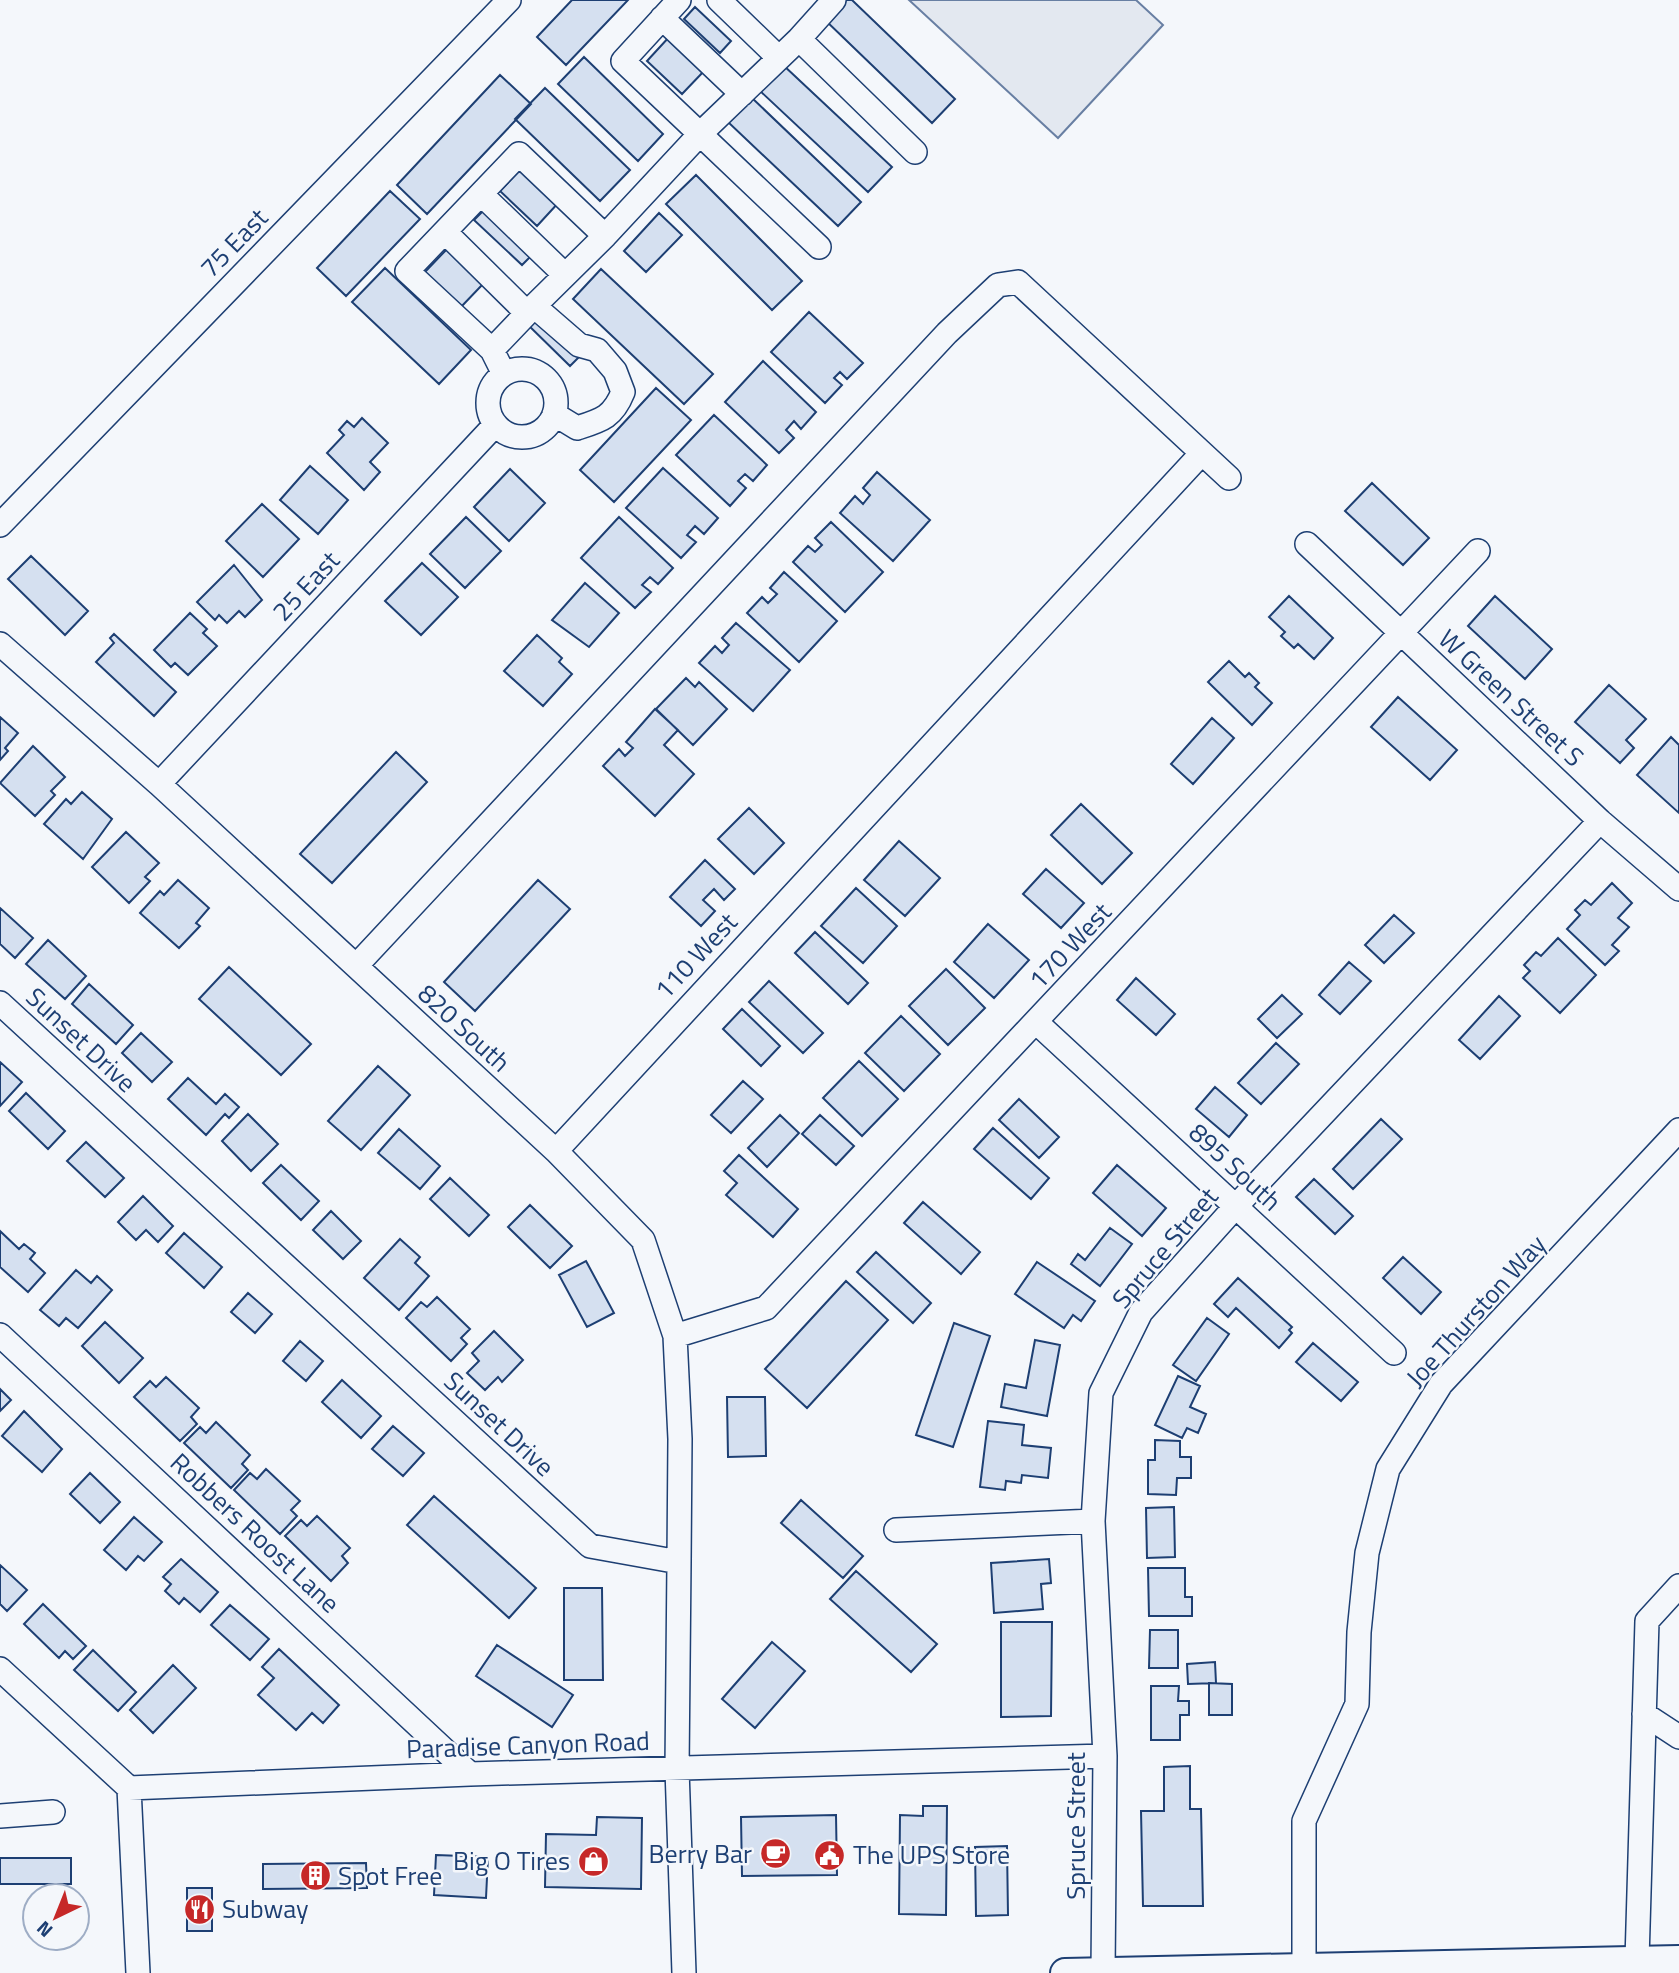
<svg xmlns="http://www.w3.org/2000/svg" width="1679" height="1973" font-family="'Titillium Web',sans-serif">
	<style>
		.parking { fill: #e3e8f0; stroke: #687fa3; stroke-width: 2 }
		.building { fill: #d5e0f0; stroke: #1d3f73; stroke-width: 2 }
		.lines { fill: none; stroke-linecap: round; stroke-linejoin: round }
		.minor-casing { stroke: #1d3f73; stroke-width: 26 }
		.major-casing { stroke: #1d3f73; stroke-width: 32 }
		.minor { stroke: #f4f7fb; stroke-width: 23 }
		.major { stroke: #f4f7fb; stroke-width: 28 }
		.labels { text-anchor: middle; stroke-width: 5; stroke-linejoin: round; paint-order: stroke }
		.street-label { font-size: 26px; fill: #1d3f73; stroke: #f4f7fb }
		.poi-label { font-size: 26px; fill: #1d3f73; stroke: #f4f7fb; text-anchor: start }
	</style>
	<rect width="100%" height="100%" fill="#f4f7fb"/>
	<path class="parking" d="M 909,0 L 1136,0 L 1163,25 L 1058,138 Z"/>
	<path class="building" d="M 572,0 L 628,0 L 566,65 L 537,37 Z
		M 841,0 L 852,0 L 955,99 L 932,123 L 823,18 Z
		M 695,7 L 731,41 L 720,53 L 684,19 Z
		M 670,36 L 705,70 L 682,94 L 647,61 Z
		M 584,57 L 663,134 L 638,161 L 558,84 Z
		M 782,64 L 892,167 L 868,192 L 758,89 Z
		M 500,75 L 531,104 L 427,214 L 397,185 Z
		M 545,88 L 630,170 L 600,201 L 515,119 Z
		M 751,97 L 861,202 L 838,226 L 728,122 Z
		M 523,167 L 560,201 L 537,226 L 500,191 Z
		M 696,175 L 802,281 L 772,310 L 666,204 Z
		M 390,191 L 420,219 L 346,296 L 317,268 Z
		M 485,209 L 533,254 L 522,265 L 474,220 Z
		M 659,213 L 682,235 L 646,272 L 624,251 Z
		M 447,249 L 483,284 L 460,308 L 424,273 Z
		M 385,268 L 471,350 L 439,384 L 352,302 Z
		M 601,269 L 713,374 L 684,404 L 573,299 Z
		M 535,308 L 582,354 L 570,366 L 523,320 Z
		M 809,312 L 863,363 L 847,379 L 840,372 L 834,378 L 842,385 L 825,403 L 771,352 Z
		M 763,361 L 816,412 L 801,429 L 794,421 L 786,430 L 794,438 L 779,453 L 725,402 Z
		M 656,388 L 691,420 L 614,502 L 580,470 Z
		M 714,415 L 767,465 L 753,481 L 745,474 L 738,481 L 746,488 L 730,506 L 676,455 Z
		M 362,418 L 388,443 L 370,462 L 380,472 L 364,490 L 327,453 L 344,435 L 339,430 L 347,421 L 354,427 Z
		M 310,466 L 348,500 L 318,534 L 280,500 Z
		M 663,468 L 718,518 L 704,534 L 695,526 L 687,535 L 696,542 L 681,558 L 626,508 Z
		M 510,469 L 545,503 L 509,541 L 474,507 Z
		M 877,472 L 930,520 L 893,561 L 840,513 L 855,496 L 863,504 L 870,495 L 863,488 Z
		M 1372,483 L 1429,538 L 1403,565 L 1345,511 Z
		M 262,504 L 299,539 L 263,577 L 226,541 Z
		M 466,517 L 501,551 L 465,588 L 430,554 Z
		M 619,517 L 673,568 L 658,584 L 650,577 L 642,585 L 651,592 L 635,608 L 581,558 Z
		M 831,522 L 883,572 L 845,612 L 793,562 L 808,546 L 815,552 L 822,545 L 815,538 Z
		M 31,556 L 88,611 L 65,635 L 8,579 Z
		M 422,563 L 458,597 L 421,635 L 385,601 Z
		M 234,565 L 262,600 L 245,617 L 239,611 L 227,623 L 219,615 L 215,620 L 197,602 Z
		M 784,572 L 837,621 L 799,662 L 747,613 L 762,597 L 768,603 L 777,594 L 770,588 Z
		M 585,583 L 619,613 L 589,647 L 552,620 Z
		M 1289,596 L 1333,638 L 1314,659 L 1298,644 L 1294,648 L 1281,636 L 1285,632 L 1269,617 Z
		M 1495,596 L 1552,649 L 1525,679 L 1468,626 Z
		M 190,613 L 207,629 L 203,633 L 217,646 L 188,675 L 175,663 L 171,667 L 154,650 Z
		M 736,623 L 790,670 L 753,711 L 699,663 L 715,646 L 722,653 L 729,645 L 722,638 Z
		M 114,634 L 176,692 L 154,716 L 96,662 L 114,643 L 110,638 Z
		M 537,635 L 562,658 L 559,662 L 572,674 L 543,706 L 504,671 Z
		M 1229,661 L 1245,677 L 1249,673 L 1259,683 L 1255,687 L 1272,703 L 1252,725 L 1208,682 Z
		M 686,678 L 695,687 L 699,682 L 727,709 L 693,745 L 656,709 Z
		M 1609,685 L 1646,719 L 1626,740 L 1634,748 L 1620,763 L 1575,722 Z
		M 1398,697 L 1457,750 L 1430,780 L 1371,727 Z
		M 655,709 L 678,730 L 664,745 L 694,774 L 655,816 L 603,766 L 619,749 L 625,756 L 633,748 L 626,742 Z
		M 0,717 L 18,733 L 5,748 L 8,751 L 0,760 Z
		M 1212,718 L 1234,738 L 1193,784 L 1171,764 Z
		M 1671,737 L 1679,745 L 1679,813 L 1637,775 Z
		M 33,746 L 65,777 L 51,791 L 55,795 L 35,816 L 0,783 Z
		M 396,752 L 427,782 L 332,883 L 300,854 Z
		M 82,792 L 112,819 L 83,859 L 44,824 L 66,799 L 71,804 Z
		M 1081,804 L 1132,853 L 1102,884 L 1051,835 Z
		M 749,808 L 784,843 L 754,874 L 718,839 Z
		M 126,832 L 159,863 L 145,877 L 150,881 L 129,903 L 92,867 Z
		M 899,841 L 940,878 L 905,916 L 864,880 Z
		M 705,860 L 735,889 L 724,900 L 714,889 L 703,900 L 715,911 L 701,926 L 670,897 Z
		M 1046,869 L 1084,903 L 1061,928 L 1023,894 Z
		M 178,880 L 209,908 L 196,923 L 200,926 L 179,948 L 140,913 L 160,891 L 164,895 Z
		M 538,880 L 570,909 L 475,1011 L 444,982 Z
		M 1612,883 L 1632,903 L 1618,918 L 1629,927 L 1612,945 L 1619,951 L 1605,965 L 1567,929 L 1580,915 L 1575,910 L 1585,900 L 1591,905 Z
		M 856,888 L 897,926 L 863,963 L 821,926 Z
		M 0,908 L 33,938 L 15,958 L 0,944 Z
		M 1394,915 L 1414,933 L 1384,963 L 1365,945 Z
		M 988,924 L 1029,960 L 994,998 L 954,962 Z
		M 815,932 L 868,983 L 848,1004 L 795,953 Z
		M 1558,938 L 1596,975 L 1560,1013 L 1523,978 L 1530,971 L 1524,965 L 1536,952 L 1541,956 Z
		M 48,940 L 86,976 L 65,999 L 26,964 Z
		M 1349,962 L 1371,981 L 1340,1014 L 1319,995 Z
		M 229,967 L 311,1044 L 281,1075 L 199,999 Z
		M 946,969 L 985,1008 L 948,1045 L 909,1006 Z
		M 1136,978 L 1175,1014 L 1156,1035 L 1117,1000 Z
		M 769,981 L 823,1033 L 803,1053 L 749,1002 Z
		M 89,984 L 133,1025 L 116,1044 L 72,1004 Z
		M 1282,995 L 1302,1014 L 1277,1038 L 1258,1019 Z
		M 1499,996 L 1520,1016 L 1480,1059 L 1459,1040 Z
		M 742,1009 L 780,1046 L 761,1066 L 723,1029 Z
		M 901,1016 L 940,1054 L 904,1091 L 865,1053 Z
		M 141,1033 L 172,1062 L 152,1082 L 122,1053 Z
		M 1276,1043 L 1299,1064 L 1261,1104 L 1238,1083 Z
		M 859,1061 L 898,1099 L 862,1136 L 823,1098 Z
		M 0,1062 L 22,1082 L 0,1106 Z
		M 378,1066 L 410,1095 L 361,1150 L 328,1121 Z
		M 188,1078 L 216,1104 L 225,1094 L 239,1107 L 229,1118 L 225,1114 L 206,1135 L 168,1099 Z
		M 743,1081 L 763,1099 L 731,1133 L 711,1115 Z
		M 1215,1087 L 1247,1115 L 1229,1137 L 1196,1109 Z
		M 26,1093 L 65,1131 L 48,1149 L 9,1111 Z
		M 1019,1099 L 1059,1137 L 1039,1158 L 999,1120 Z
		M 248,1114 L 278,1144 L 251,1171 L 222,1141 Z
		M 780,1115 L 799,1133 L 767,1167 L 748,1148 Z
		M 820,1115 L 854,1146 L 836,1165 L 802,1134 Z
		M 1381,1119 L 1402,1139 L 1353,1189 L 1333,1169 Z
		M 993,1128 L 1049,1178 L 1031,1199 L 974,1149 Z
		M 399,1129 L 440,1166 L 420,1189 L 378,1153 Z
		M 86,1142 L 124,1178 L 105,1197 L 67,1161 Z
		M 739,1155 L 798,1209 L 773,1237 L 726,1195 L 737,1183 L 724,1171 Z
		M 281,1165 L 319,1201 L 301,1220 L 263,1183 Z
		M 1117,1165 L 1166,1208 L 1142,1236 L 1093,1193 Z
		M 450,1178 L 489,1215 L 469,1236 L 430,1199 Z
		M 1314,1179 L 1353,1216 L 1335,1234 L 1296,1197 Z
		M 143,1196 L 173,1226 L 158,1242 L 146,1230 L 136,1240 L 118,1222 Z
		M 923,1202 L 980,1252 L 961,1274 L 904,1223 Z
		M 530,1205 L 572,1246 L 550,1268 L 508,1227 Z
		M 331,1211 L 361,1241 L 343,1259 L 313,1230 Z
		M 1110,1228 L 1132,1244 L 1100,1286 L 1071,1264 L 1078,1254 L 1085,1260 Z
		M 0,1231 L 19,1249 L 24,1244 L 35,1253 L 30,1259 L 45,1273 L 28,1292 L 0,1267 Z
		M 184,1233 L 222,1267 L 204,1288 L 166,1253 Z
		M 400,1239 L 420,1257 L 415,1263 L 429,1276 L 399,1310 L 364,1278 Z
		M 876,1252 L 931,1303 L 913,1323 L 857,1272 Z
		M 1403,1257 L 1441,1292 L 1421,1314 L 1383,1278 Z
		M 586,1261 L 614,1313 L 587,1327 L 559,1275 Z
		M 1037,1262 L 1095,1301 L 1081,1321 L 1073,1315 L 1064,1328 L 1015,1294 Z
		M 76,1270 L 91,1283 L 97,1276 L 112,1290 L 78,1328 L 66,1318 L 59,1326 L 40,1310 Z
		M 1238,1278 L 1292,1327 L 1289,1330 L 1292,1333 L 1279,1348 L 1236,1308 L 1228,1317 L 1214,1304 Z
		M 846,1281 L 888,1320 L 807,1408 L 765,1369 Z
		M 248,1293 L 272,1314 L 255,1333 L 231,1312 Z
		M 437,1297 L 470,1329 L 461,1338 L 467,1344 L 451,1361 L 406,1318 L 421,1302 L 427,1307 Z
		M 1207,1318 L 1229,1334 L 1196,1381 L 1173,1365 Z
		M 105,1322 L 143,1358 L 119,1383 L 82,1346 Z
		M 954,1323 L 990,1336 L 953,1447 L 916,1435 Z
		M 494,1331 L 523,1360 L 502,1382 L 498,1377 L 485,1390 L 467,1373 L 479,1361 L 472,1353 Z
		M 1035,1340 L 1060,1345 L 1047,1416 L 1001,1407 L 1005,1384 L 1026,1388 Z
		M 300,1341 L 323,1361 L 306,1381 L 283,1361 Z
		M 1313,1343 L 1358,1382 L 1341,1401 L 1296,1362 Z
		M 1178,1376 L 1200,1386 L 1190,1407 L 1206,1414 L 1198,1433 L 1187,1428 L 1182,1438 L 1155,1425 Z
		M 166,1377 L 199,1408 L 191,1417 L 197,1424 L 180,1441 L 134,1397 L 150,1381 L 156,1387 Z
		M 342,1380 L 381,1416 L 361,1438 L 322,1402 Z
		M 0,1389 L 11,1400 L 0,1411 Z
		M 727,1397 L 765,1397 L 766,1456 L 728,1457 Z
		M 24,1411 L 62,1449 L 42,1472 L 2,1436 Z
		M 988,1421 L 1024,1425 L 1022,1445 L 1051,1448 L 1048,1478 L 1022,1475 L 1021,1483 L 1006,1481 L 1005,1490 L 980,1487 Z
		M 216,1422 L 250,1455 L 242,1464 L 248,1470 L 231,1488 L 184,1443 L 200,1427 L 206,1433 Z
		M 393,1426 L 424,1453 L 403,1476 L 372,1449 Z
		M 1155,1440 L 1180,1441 L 1180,1457 L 1191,1457 L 1191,1478 L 1177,1478 L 1176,1495 L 1148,1494 L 1148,1460 L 1155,1460 Z
		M 266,1469 L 300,1501 L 291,1510 L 297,1516 L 280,1534 L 234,1490 L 250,1473 L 257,1479 Z
		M 90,1473 L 120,1502 L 100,1523 L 70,1494 Z
		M 434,1496 L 536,1588 L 509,1618 L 407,1525 Z
		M 801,1500 L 863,1556 L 843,1578 L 781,1523 Z
		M 1174,1507 L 1175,1557 L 1147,1558 L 1146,1508 Z
		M 317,1516 L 350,1548 L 342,1556 L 348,1563 L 331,1581 L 285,1536 L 301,1520 L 307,1526 Z
		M 134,1517 L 162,1542 L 144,1561 L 138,1556 L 126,1570 L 104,1550 Z
		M 181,1559 L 218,1592 L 200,1612 L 184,1598 L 179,1604 L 165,1591 L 171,1584 L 163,1577 Z
		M 1049,1559 L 1051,1583 L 1041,1584 L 1043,1609 L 994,1613 L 991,1563 Z
		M 0,1565 L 27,1590 L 7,1611 L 0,1604 Z
		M 1148,1568 L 1185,1568 L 1185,1597 L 1192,1597 L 1192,1616 L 1149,1616 Z
		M 856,1571 L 937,1644 L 911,1672 L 830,1599 Z
		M 564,1588 L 602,1588 L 603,1680 L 564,1680 Z
		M 43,1604 L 86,1646 L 73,1659 L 65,1651 L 59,1658 L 24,1624 Z
		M 230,1605 L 269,1639 L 250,1660 L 211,1625 Z
		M 1001,1622 L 1052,1622 L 1051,1716 L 1001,1717 Z
		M 1150,1630 L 1178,1630 L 1178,1668 L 1149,1668 Z
		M 772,1642 L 805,1671 L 755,1728 L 722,1699 Z
		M 497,1645 L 573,1695 L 552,1727 L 476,1676 Z
		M 279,1649 L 339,1705 L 323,1723 L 312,1713 L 296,1730 L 258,1695 L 274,1678 L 262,1667 Z
		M 93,1650 L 136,1692 L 118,1711 L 74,1670 Z
		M 1215,1662 L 1216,1683 L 1188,1684 L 1187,1664 Z
		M 173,1665 L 196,1688 L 153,1733 L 130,1710 Z
		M 1209,1683 L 1232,1684 L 1232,1715 L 1209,1715 Z
		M 1151,1686 L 1179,1686 L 1178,1701 L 1189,1701 L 1189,1715 L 1180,1715 L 1180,1740 L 1151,1740 Z
		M 1190,1766 L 1190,1809 L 1201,1809 L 1203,1906 L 1143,1906 L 1141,1811 L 1164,1811 L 1164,1767 Z
		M 923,1806 L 947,1806 L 946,1915 L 899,1914 L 900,1815 L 923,1816 Z
		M 836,1815 L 837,1875 L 742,1876 L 741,1817 Z
		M 597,1817 L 642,1818 L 641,1889 L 545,1887 L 546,1834 L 596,1835 Z
		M 1007,1846 L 1008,1915 L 976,1916 L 975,1847 Z
		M 436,1855 L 488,1857 L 486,1898 L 434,1895 Z
		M 0,1858 L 71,1858 L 71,1884 L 0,1884 Z
		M 366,1863 L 367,1888 L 263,1889 L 263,1864 Z
		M 187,1888 L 212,1888 L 212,1931 L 187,1931 Z"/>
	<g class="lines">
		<defs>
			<path id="minor" d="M 679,0 L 623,61 L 700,134 L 799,39
				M 719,0 L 779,58
				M 834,0 L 799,39 L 915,152
				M 662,18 L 742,94
				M 481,194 L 565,275
				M 445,232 L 527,313
				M 605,236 L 700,134 L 819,247
				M 492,350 L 407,271 L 519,154 L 605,236 L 534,306
				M488 403a34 34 0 1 1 68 0a34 34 0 1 1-68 0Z
				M 504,374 L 492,350 L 534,306 L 579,345 L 597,350 L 615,371 L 623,392 C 613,417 602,420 577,428 L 554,414
				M 0,525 L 509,0
				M 1307,544 L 1600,821 L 1679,889
				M 0,644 L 159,784 L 556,1151 L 643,1240 L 675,1336 L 680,1439 L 679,1562
				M 159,784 L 495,425
				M 356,966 L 947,333 L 998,285 L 1018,282 L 1229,478
				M 0,1003 L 590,1546 L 679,1562 L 677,1769 L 684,1973
				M 1036,1022 L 1394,1353
				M 556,1151 L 1202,453
				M 0,1335 L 470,1774
				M 675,1336 L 766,1308 L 1478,551
				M 896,1530 L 1093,1521
				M 0,1669 L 129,1788 L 470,1774 L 1105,1756
				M 1644,1714 L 1679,1737
				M 129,1788 L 138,1973
				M 0,1816 L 53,1812
				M 1637,1960 L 1647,1621 L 1679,1586
				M 1103,1972 L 1105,1756 L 1093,1521 L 1101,1393 L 1141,1312 L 1236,1206 L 1600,821
				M 1304,1973 L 1304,1821 L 1357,1704 L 1359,1632 L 1367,1553 L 1388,1469 L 1441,1384 L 1679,1130"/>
			<path id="major" d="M 1065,1973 L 1679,1960"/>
		</defs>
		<use href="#minor" class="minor-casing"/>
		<use href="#major" class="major-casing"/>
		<use href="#minor" class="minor"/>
		<use href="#major" class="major"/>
	</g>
	<defs>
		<symbol id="cafe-disc" viewBox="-11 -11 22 22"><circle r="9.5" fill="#c62828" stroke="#f4f7fb"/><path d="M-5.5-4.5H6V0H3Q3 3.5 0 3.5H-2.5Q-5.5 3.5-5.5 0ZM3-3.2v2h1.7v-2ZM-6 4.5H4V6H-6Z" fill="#fff"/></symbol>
		<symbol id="civic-disc" viewBox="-11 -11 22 22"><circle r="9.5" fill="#c62828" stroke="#f4f7fb"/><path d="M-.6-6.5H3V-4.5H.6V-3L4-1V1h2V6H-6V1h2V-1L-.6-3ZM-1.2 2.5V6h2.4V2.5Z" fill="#fff"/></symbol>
		<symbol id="shop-disc" viewBox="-11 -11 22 22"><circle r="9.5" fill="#c62828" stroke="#f4f7fb"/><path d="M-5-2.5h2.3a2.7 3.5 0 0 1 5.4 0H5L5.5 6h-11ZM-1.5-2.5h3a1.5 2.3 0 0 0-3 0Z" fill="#fff"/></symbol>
		<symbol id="building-disc" viewBox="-11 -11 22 22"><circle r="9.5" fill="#c62828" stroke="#f4f7fb"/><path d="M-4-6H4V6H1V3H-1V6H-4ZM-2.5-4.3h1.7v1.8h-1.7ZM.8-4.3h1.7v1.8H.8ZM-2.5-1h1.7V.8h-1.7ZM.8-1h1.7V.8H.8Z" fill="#fff"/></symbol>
		<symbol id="restaurant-disc" viewBox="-11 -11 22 22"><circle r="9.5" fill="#c62828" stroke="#f4f7fb"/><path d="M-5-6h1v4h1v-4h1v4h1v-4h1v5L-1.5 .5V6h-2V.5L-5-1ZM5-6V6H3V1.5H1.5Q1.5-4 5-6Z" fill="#fff"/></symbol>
	</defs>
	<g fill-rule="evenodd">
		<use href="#cafe-disc" x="758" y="1836" width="35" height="35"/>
		<use href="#civic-disc" x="812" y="1838" width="35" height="35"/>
		<use href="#shop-disc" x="576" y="1844" width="35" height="35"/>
		<use href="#building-disc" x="298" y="1858" width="35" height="35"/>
		<use href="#restaurant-disc" x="182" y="1892" width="35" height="35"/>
	</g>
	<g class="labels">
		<g class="street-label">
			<text transform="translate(234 243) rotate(-46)" y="9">75 East</text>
			<text transform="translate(306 586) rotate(-47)" y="9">25 East</text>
			<text transform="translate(1511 698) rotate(43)" y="9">W Green Street S</text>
			<text transform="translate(1070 946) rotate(-47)" y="9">170 West</text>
			<text transform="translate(696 956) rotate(-47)" y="9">110 West</text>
			<text transform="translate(464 1028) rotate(43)" y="9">820 South</text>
			<text transform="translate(81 1040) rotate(43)" y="9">Sunset Drive</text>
			<text transform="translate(1235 1167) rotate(43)" y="9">895 South</text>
			<text transform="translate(1165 1248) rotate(-50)" y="9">Spruce Street</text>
			<text transform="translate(1476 1311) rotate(-48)" y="9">Joe Thurston Way</text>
			<text transform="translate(499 1424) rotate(43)" y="9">Sunset Drive</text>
			<text transform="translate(255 1533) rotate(43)" y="9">Robbers Roost Lane</text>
			<text transform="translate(528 1745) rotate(-2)" y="9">Paradise Canyon Road</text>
			<text transform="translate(1076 1826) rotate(-90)" y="9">Spruce Street</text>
		</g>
		<g class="poi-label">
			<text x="752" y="1863" text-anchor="end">Berry Bar</text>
			<text x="853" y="1864">The UPS Store</text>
			<text x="570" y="1870" text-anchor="end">Big O Tires</text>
			<text x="338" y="1885">Spot Free</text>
			<text x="222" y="1918">Subway</text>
		</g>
	</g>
	<g transform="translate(56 1917) rotate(223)"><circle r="33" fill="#f4f7fb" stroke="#9eadc5" stroke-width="2"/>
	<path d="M0-5L12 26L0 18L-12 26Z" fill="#c62828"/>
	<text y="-10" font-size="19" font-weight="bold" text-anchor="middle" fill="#1d3f73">N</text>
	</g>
</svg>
